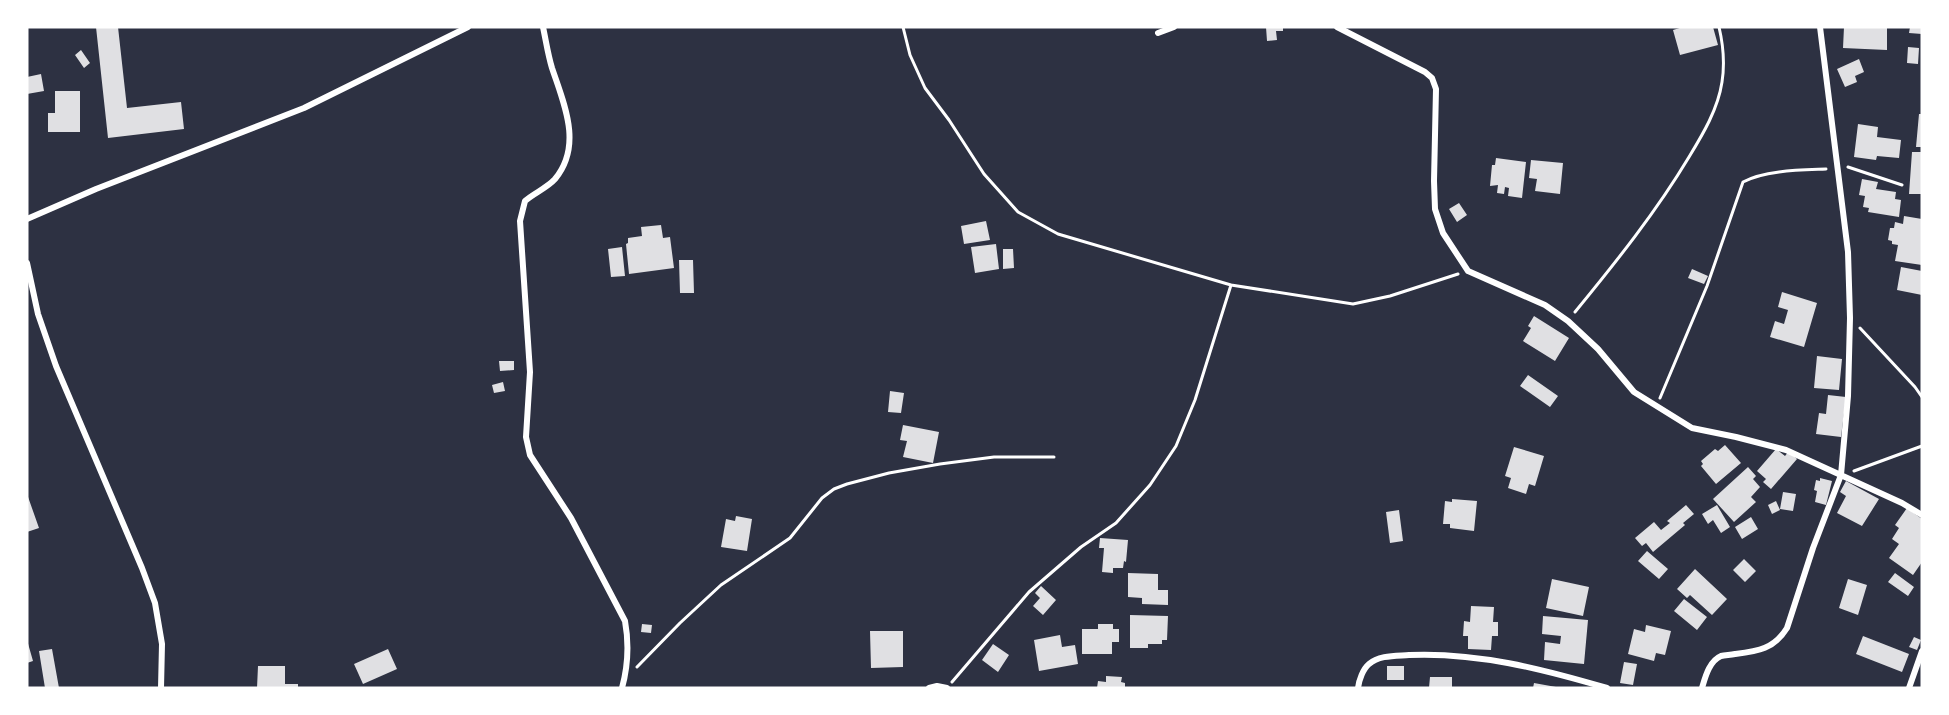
<svg xmlns="http://www.w3.org/2000/svg" width="1949" height="715" font-family="Ubuntu,sans-serif">
	<style>
		.building { fill: #e0e0e3 }
		.lines { fill: none; stroke-linecap: round; stroke-linejoin: round }
		.path { stroke: #fff; stroke-width: 3 }
		.minor { stroke: #fff; stroke-width: 6 }
	</style>
	<rect width="100%" height="100%" fill="#2d3142"/>
	<path class="building" d="M 96,27 L 118,27 L 127,108 L 181,102 L 184,129 L 108,138 Z
		M 1266,27 L 1283,27 L 1283,31 L 1276,31 L 1277,40 L 1267,41 Z
		M 1683,27 L 1713,27 L 1718,45 L 1680,55 L 1673,30 Z
		M 1844,27 L 1887,27 L 1887,50 L 1843,48 Z
		M 1910,27 L 1922,27 L 1922,34 L 1909,33 Z
		M 1908,47 L 1919,48 L 1918,64 L 1907,63 Z
		M 81,50 L 90,63 L 84,68 L 75,55 Z
		M 1859,59 L 1864,72 L 1855,76 L 1857,82 L 1845,87 L 1837,69 Z
		M 41,74 L 44,91 L 27,94 L 27,77 Z
		M 55,91 L 80,91 L 80,132 L 48,132 L 48,113 L 55,113 Z
		M 1919,114 L 1922,114 L 1922,147 L 1916,147 Z
		M 1858,124 L 1878,127 L 1877,137 L 1901,140 L 1899,158 L 1877,156 L 1876,160 L 1854,157 Z
		M 1912,152 L 1922,152 L 1921,194 L 1909,194 Z
		M 1496,158 L 1526,162 L 1522,198 L 1508,196 L 1509,188 L 1505,187 L 1504,194 L 1497,193 L 1498,185 L 1490,186 L 1492,165 L 1495,165 Z
		M 1531,160 L 1563,163 L 1560,194 L 1535,191 L 1537,179 L 1529,178 Z
		M 1862,179 L 1878,182 L 1876,189 L 1896,192 L 1895,199 L 1901,200 L 1899,217 L 1868,212 L 1869,208 L 1863,207 L 1865,196 L 1859,195 Z
		M 1459,203 L 1467,215 L 1457,222 L 1449,209 Z
		M 1904,216 L 1922,219 L 1922,265 L 1895,261 L 1898,245 L 1892,244 L 1892,241 L 1888,240 L 1890,228 L 1894,228 L 1895,222 L 1903,224 Z
		M 986,221 L 990,240 L 964,244 L 961,226 Z
		M 661,225 L 663,238 L 670,237 L 674,268 L 629,274 L 626,244 L 628,243 L 628,238 L 642,236 L 641,227 Z
		M 996,244 L 999,269 L 975,273 L 971,247 Z
		M 622,247 L 625,276 L 611,277 L 608,249 Z
		M 1003,249 L 1013,249 L 1014,268 L 1003,269 Z
		M 679,260 L 693,260 L 694,293 L 680,293 Z
		M 1901,267 L 1922,271 L 1922,295 L 1897,290 Z
		M 1692,269 L 1708,276 L 1704,284 L 1688,278 Z
		M 1782,292 L 1817,303 L 1804,347 L 1770,337 L 1775,321 L 1784,324 L 1788,310 L 1778,307 Z
		M 1534,316 L 1569,338 L 1555,361 L 1523,341 L 1531,328 L 1528,326 Z
		M 1817,356 L 1842,359 L 1839,390 L 1814,388 Z
		M 499,361 L 514,361 L 514,370 L 500,371 Z
		M 1528,375 L 1558,396 L 1550,407 L 1520,386 Z
		M 503,382 L 505,391 L 494,393 L 492,385 Z
		M 890,391 L 904,393 L 901,413 L 888,412 Z
		M 1828,395 L 1846,397 L 1841,437 L 1816,434 L 1819,413 L 1826,414 Z
		M 903,425 L 939,432 L 933,463 L 903,457 L 907,441 L 900,440 Z
		M 1725,445 L 1741,463 L 1716,484 L 1701,466 L 1703,464 L 1701,461 L 1715,449 L 1718,451 Z
		M 1514,447 L 1544,456 L 1535,486 L 1529,484 L 1526,494 L 1508,488 L 1511,478 L 1505,476 Z
		M 1776,449 L 1785,456 L 1789,451 L 1797,459 L 1771,489 L 1763,482 L 1766,479 L 1757,471 Z
		M 1748,467 L 1756,476 L 1753,479 L 1760,487 L 1751,497 L 1756,502 L 1734,522 L 1713,499 Z
		M 1820,478 L 1832,481 L 1826,505 L 1815,502 L 1817,491 L 1814,490 L 1816,480 L 1820,481 Z
		M 1846,481 L 1879,499 L 1862,526 L 1837,513 L 1846,496 L 1840,492 Z
		M 1783,492 L 1796,494 L 1793,511 L 1780,509 Z
		M 27,494 L 39,528 L 27,532 Z
		M 1452,499 L 1477,501 L 1474,531 L 1450,528 L 1450,524 L 1443,524 L 1445,501 L 1452,502 Z
		M 1776,501 L 1780,510 L 1772,514 L 1768,505 Z
		M 1686,505 L 1694,514 L 1683,523 L 1685,525 L 1653,552 L 1646,543 L 1642,546 L 1635,538 L 1654,522 L 1661,530 L 1670,523 L 1667,521 Z
		M 1717,505 L 1730,527 L 1721,533 L 1713,520 L 1708,524 L 1702,514 Z
		M 1907,508 L 1922,519 L 1922,562 L 1913,575 L 1889,558 L 1899,544 L 1892,539 L 1899,528 L 1895,525 Z
		M 1399,510 L 1403,541 L 1390,543 L 1386,512 Z
		M 736,516 L 752,519 L 747,551 L 721,547 L 726,519 L 735,521 Z
		M 1751,517 L 1758,529 L 1742,539 L 1735,527 Z
		M 1100,538 L 1128,540 L 1126,562 L 1124,561 L 1123,568 L 1113,568 L 1113,573 L 1102,572 L 1104,548 L 1099,548 Z
		M 1647,551 L 1668,569 L 1659,579 L 1638,561 Z
		M 1744,559 L 1756,571 L 1745,582 L 1733,570 Z
		M 1695,569 L 1727,599 L 1712,615 L 1690,595 L 1687,598 L 1677,589 Z
		M 1128,573 L 1158,574 L 1158,590 L 1168,590 L 1168,605 L 1142,604 L 1142,598 L 1128,597 Z
		M 1895,573 L 1914,587 L 1908,596 L 1888,582 Z
		M 1552,579 L 1589,587 L 1583,616 L 1546,608 Z
		M 1848,579 L 1867,585 L 1858,615 L 1839,608 Z
		M 1041,586 L 1056,600 L 1043,615 L 1033,606 L 1040,598 L 1035,593 Z
		M 1684,599 L 1707,617 L 1697,630 L 1674,611 Z
		M 1471,606 L 1494,607 L 1493,622 L 1498,622 L 1498,636 L 1492,636 L 1491,650 L 1468,649 L 1468,636 L 1463,636 L 1464,621 L 1470,622 Z
		M 1130,615 L 1168,616 L 1167,640 L 1162,640 L 1162,644 L 1148,644 L 1148,648 L 1130,648 Z
		M 1543,616 L 1588,620 L 1584,664 L 1544,660 L 1545,642 L 1560,644 L 1561,636 L 1542,634 Z
		M 642,624 L 652,625 L 651,633 L 641,632 Z
		M 1098,624 L 1113,624 L 1113,629 L 1119,629 L 1119,642 L 1112,642 L 1112,654 L 1082,654 L 1082,629 L 1098,629 Z
		M 1646,625 L 1671,631 L 1665,655 L 1656,653 L 1654,661 L 1628,654 L 1634,629 L 1645,632 Z
		M 870,631 L 903,631 L 903,667 L 871,668 Z
		M 1060,635 L 1062,647 L 1075,645 L 1078,664 L 1039,671 L 1034,640 Z
		M 1863,636 L 1909,654 L 1902,672 L 1856,654 Z
		M 1914,637 L 1921,640 L 1917,650 L 1909,647 Z
		M 27,640 L 33,661 L 27,663 Z
		M 993,644 L 1009,655 L 998,672 L 982,660 Z
		M 52,649 L 59,688 L 45,688 L 39,651 Z
		M 388,649 L 397,669 L 363,684 L 354,664 Z
		M 1624,662 L 1637,664 L 1633,685 L 1620,683 Z
		M 258,666 L 285,666 L 285,684 L 298,684 L 298,688 L 257,688 Z
		M 1387,666 L 1404,666 L 1404,680 L 1387,680 Z
		M 1106,676 L 1122,677 L 1121,682 L 1125,683 L 1125,688 L 1097,688 L 1098,681 L 1106,682 Z
		M 1430,677 L 1452,677 L 1452,688 L 1429,688 Z
		M 1534,683 L 1556,687 L 1556,688 L 1533,688 Z"/>
	<g class="lines">
		<path class="path" d="M 903,27 L 910,55 L 925,88 L 949,120 L 984,174 L 1018,212 L 1058,234 L 1231,285 L 1353,304 L 1390,296 L 1458,274
			M 1848,167 L 1902,185
			M 1575,312 C 1616,262 1656,212 1689,157 C 1703,134 1718,109 1722,82 C 1725,63 1723,44 1719,27
			M 1860,328 L 1915,387 L 1922,397
			M 1660,398 L 1707,286 L 1743,182 C 1765,170 1802,170 1826,169
			M 1854,471 L 1922,446
			M 637,667 L 680,623 L 721,585 L 790,538 L 822,498 L 834,489 L 847,484 L 889,473 L 940,464 L 994,457 L 1054,457
			M 952,682 L 1029,592 L 1081,547 L 1116,523 L 1150,485 L 1176,446 L 1195,400 L 1231,285"/>
		<path class="minor" d="M 543,27 C 546,41 548,55 552,68 C 564,104 583,145 555,179 C 547,188 534,193 525,201 L 520,221 L 530,372 L 526,437 L 530,455 L 571,518 L 625,621 C 629,643 628,666 622,688
			M 1337,27 L 1425,72 L 1432,78 L 1436,89 L 1434,181 L 1435,209 L 1443,233 L 1468,271 L 1545,305 L 1568,321 L 1598,349 L 1634,392 L 1692,428 L 1736,437 L 1786,450 L 1902,503 L 1922,515
			M 1158,33 L 1174,27
			M 27,219 L 96,189 L 304,108 L 468,27
			M 27,263 L 38,314 L 56,366 L 142,568 L 155,603 L 162,644 L 161,688
			M 929,688 L 937,686 L 947,688
			M 1358,688 C 1359,680 1363,669 1369,664 C 1379,655 1396,656 1409,655 C 1477,652 1542,669 1607,688
			M 1702,688 C 1705,678 1709,661 1721,656 C 1725,655 1730,655 1735,654 C 1758,651 1774,649 1787,628 L 1813,548 L 1841,475 L 1848,396 L 1850,318 L 1848,252 L 1820,27
			M 1909,688 L 1922,651"/>
	</g>
	<rect width="1949" height="715" fill="none" stroke="#ffffff" stroke-width="57"/>
</svg>
